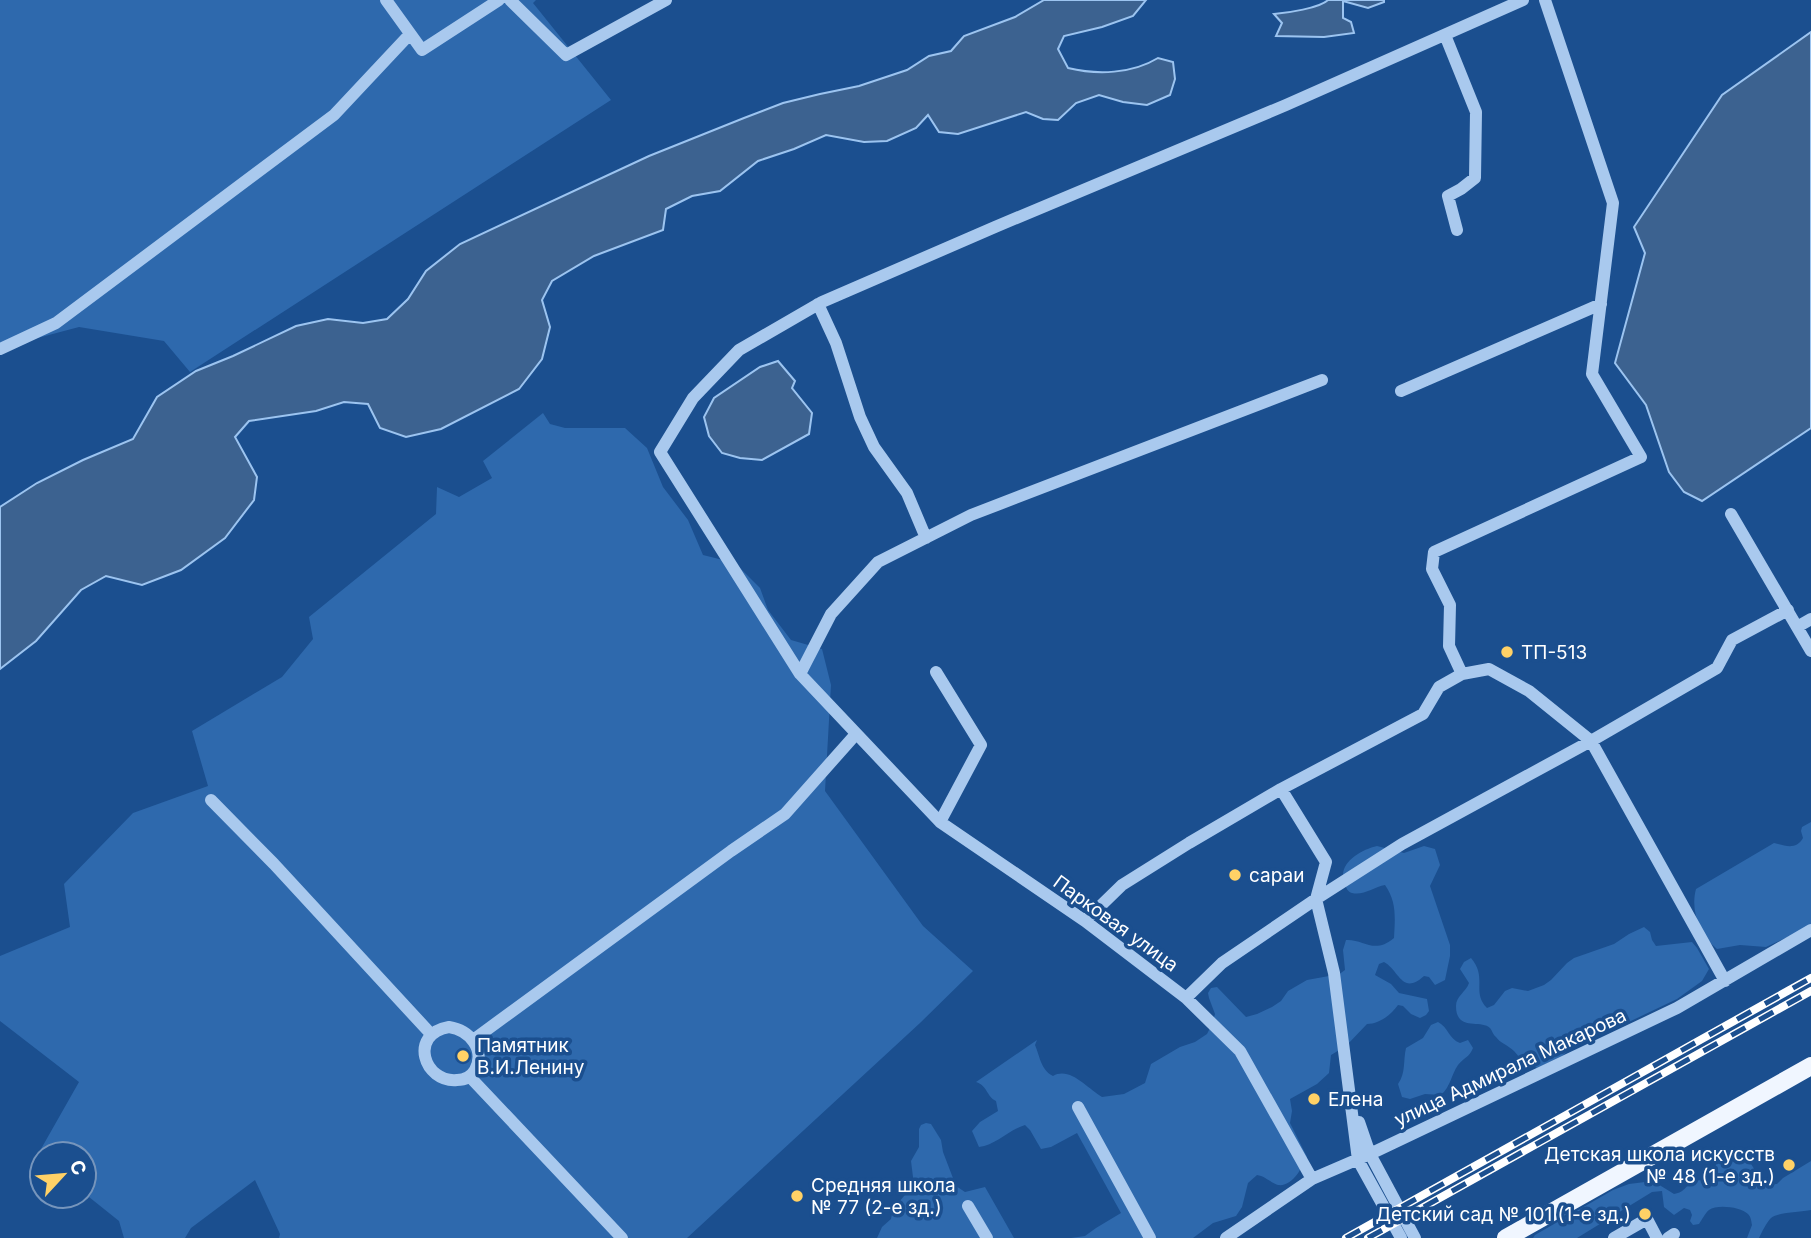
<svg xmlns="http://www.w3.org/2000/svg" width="1811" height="1238" font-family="Inter,sans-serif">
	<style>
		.green { fill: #2e69ad }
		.water { fill: #3c6290; stroke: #9cc4f0; stroke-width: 2 }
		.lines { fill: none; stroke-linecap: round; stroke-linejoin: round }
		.minor { stroke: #a9c9ee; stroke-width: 12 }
		.major { stroke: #f0f6ff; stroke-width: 18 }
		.rail-casing { stroke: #fff; stroke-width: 8 }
		.rail { stroke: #1b4f8f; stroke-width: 5; stroke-dasharray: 16; stroke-linecap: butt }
		.poi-dot { fill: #ffd166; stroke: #1b4f8f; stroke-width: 2.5 }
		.labels { text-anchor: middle; stroke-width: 7; stroke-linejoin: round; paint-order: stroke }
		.poi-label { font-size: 19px; fill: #fff; stroke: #1b4f8f; text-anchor: start }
		.street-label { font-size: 19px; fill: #fff; stroke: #1b4f8f }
	</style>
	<rect width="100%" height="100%" fill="#1b4f8f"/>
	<path class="green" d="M 0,0 L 536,0 L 533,3 L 611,100 L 190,372 L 164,341 L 79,327 L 0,348 Z
		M 543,413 L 550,424 L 565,428 L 625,428 L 647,448 L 663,487 L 688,520 L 703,555 L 735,563 L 760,588 L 768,610 L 791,640 L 822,649 L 831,685 L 825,791 L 923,926 L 973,971 L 920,1023 L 687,1238 L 279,1238 L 280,1234 L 255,1180 L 191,1228 L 185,1238 L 124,1238 L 119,1221 L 84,1193 L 84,1154 L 42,1154 L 42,1160 L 37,1156 L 79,1082 L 0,1021 L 0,956 L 70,927 L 64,884 L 133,813 L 208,786 L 192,731 L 282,677 L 313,639 L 309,617 L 436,514 L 437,487 L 459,497 L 492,478 L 483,461 Z
		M 1811,822 L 1811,926 L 1766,947 L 1740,945 L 1717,949 C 1700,935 1690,911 1696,889 L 1774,843 C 1786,846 1796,850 1803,838 L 1801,831 L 1802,827 Z
		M 1377,846 L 1404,853 L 1424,846 L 1435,849 L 1440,865 L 1430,886 L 1450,945 L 1450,956 L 1445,980 L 1435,985 L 1429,977 L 1424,976 C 1402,996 1399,970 1384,962 L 1379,964 L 1375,975 L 1391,984 L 1399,993 L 1427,999 L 1429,1011 L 1426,1015 L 1420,1018 L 1411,1014 L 1403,1006 L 1398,1005 C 1391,1015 1379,1024 1367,1024 L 1346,1046 L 1331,1055 L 1329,1073 L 1317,1084 L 1290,1099 L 1292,1111 L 1290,1123 L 1307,1157 C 1302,1167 1293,1187 1278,1185 C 1271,1183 1265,1176 1257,1175 L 1248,1183 L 1242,1207 L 1236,1216 L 1213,1223 L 1193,1238 L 1071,1238 L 1085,1236 L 1096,1228 L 1121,1213 L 1077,1133 L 1051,1147 L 1041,1149 L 1030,1130 L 1025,1125 C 1008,1130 996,1145 979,1147 L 972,1131 L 980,1122 L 998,1111 L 996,1101 C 986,1096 988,1086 976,1082 L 1037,1040 L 1035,1045 C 1040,1057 1041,1070 1053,1076 C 1070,1066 1088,1089 1102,1097 L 1124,1094 L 1145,1083 L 1151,1064 L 1180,1047 L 1195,1042 L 1207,1034 L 1212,1024 L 1215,1014 L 1209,998 L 1208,993 L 1211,988 L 1217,987 L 1246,1017 L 1257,1014 L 1272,1007 L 1281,1001 L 1288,991 L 1307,980 L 1329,976 L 1338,975 L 1345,970 L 1343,950 L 1346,940 C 1364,939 1374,955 1394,938 C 1395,918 1397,902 1385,885 C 1374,887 1363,896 1352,893 C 1348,892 1346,888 1345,884 C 1336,864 1360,850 1377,846 Z
		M 1644,927 L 1650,932 L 1652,940 L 1656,946 L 1692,942 L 1697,948 L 1709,969 L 1702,981 L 1677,999 L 1614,1029 L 1600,1033 L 1586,1039 L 1572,1047 L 1562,1056 L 1537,1068 L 1531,1064 L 1526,1069 C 1522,1063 1519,1056 1514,1051 C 1508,1045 1500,1043 1496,1037 C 1493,1035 1492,1030 1490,1028 C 1481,1019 1456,1032 1456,1006 C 1456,996 1466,992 1469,983 L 1460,969 L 1464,962 L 1471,958 C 1488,978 1471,992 1487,1008 L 1494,1005 L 1505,991 L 1512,988 L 1528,991 L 1544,985 L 1551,980 L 1567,963 L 1574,958 L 1614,944 L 1629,934 Z
		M 1438,1022 C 1448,1027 1449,1039 1460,1043 L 1468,1040 L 1473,1048 C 1469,1058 1464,1057 1458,1065 C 1451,1075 1451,1086 1441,1095 L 1425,1094 L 1410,1099 L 1402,1097 L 1398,1084 C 1406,1073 1403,1061 1406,1048 L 1423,1038 L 1431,1025 Z
		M 926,1123 L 931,1124 L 941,1140 L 943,1152 L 956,1186 L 965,1192 L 985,1187 L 1014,1238 L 877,1238 L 882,1227 L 891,1219 L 893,1209 L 910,1189 L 913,1177 L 911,1161 L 919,1147 L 919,1129 L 921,1125 Z
		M 1734,1151 C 1750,1153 1755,1175 1765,1185 L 1777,1184 L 1783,1178 L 1811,1161 L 1811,1210 C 1801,1212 1779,1212 1771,1218 C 1766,1223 1762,1232 1759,1238 L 1747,1238 L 1752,1225 C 1751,1220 1751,1217 1748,1214 C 1741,1207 1717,1204 1709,1210 C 1705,1213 1702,1220 1699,1224 L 1693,1225 L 1690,1221 L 1692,1215 L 1690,1210 L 1684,1208 L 1674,1215 L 1664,1207 L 1662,1191 L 1652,1192 L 1577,1238 L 1533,1238 L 1535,1235 L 1613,1190 L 1629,1184 L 1653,1181 L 1674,1194 C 1686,1192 1685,1185 1695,1181 C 1701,1179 1707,1182 1713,1181 L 1716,1164 Z"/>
	<path class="water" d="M 1044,0 L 1146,0 L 1133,16 L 1102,27 L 1064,36 L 1058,49 L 1068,68 C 1097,75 1132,74 1158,58 L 1173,62 L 1175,79 L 1170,95 L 1147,105 L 1123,102 L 1099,95 L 1076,103 L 1058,120 L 1043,119 L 1026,112 L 958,134 L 939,132 L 928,115 L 916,128 L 887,141 L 864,142 L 826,135 L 794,149 L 758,161 L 720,191 L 692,196 L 666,209 L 663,230 L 594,256 L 552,281 L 542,300 L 550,327 L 542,359 L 519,389 L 441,429 L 406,437 L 380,428 L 368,404 L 344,402 L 316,411 L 249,421 L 235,437 L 257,477 L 254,500 L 225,538 L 181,570 L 142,585 L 106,576 L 81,590 L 36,641 L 0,669 L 0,507 L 37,483 L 83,460 L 133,439 L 157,397 L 196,371 L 233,356 L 296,326 L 328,319 L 363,323 L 387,319 L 408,299 L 426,271 L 460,244 L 649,156 L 744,118 L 783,103 L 820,94 L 859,86 L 907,70 L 929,56 L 951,51 L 964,36 L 1015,17 Z
		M 1328,0 L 1384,0 L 1384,2 L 1368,8 L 1343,1 L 1343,18 L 1351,22 L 1354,33 L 1324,37 L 1276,36 L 1282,23 L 1274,14 C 1287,13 1320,8 1328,0 Z
		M 1811,32 L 1811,428 L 1702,501 L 1684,492 L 1669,472 L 1646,405 L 1615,363 L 1645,253 L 1634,227 L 1722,95 Z
		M 778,361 L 795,381 L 792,388 L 812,413 L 809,434 L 762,460 L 740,458 L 722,453 L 709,436 L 704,417 L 714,398 L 760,367 Z"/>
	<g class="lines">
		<path class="minor" d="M 386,0 L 422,50 L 499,0
			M 510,0 L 566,55 L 666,0
			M 1545,0 L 1613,203 L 1592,374 L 1641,457 L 1434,552 L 1432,569 L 1450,605 L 1449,646 L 1462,674 L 1489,669 L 1529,691 L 1591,741 L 1725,981
			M 1445,35 L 1476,112 L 1475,178 L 1461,189 L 1448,196 L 1457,230
			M 818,304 L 836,343 L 860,417 L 874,447 L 907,493 L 926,538
			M 0,349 L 56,323 L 334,115 L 410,34
			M 1401,391 L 1601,304
			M 1731,514 L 1811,651
			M 1797,627 L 1811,619
			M 936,672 L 981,745 L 940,822
			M 800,674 L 831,614 L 878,562 L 971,515 L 1322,380
			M 1281,789 L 1326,862 L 1316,899 L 1334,973 L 1358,1160 L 1401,1238
			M 211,800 L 274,864 L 430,1033
			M 1085,921 L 1122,885 L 1189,843 L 1281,789 L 1423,714 L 1439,687 L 1462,674
			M 1186,998 L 1222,963 L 1316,899 L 1402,844 L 1591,741 L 1717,668 L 1732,640 L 1788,610
			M 449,1027 C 469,1030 486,1049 475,1070 C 471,1077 465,1080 457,1080 C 424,1083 408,1034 449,1027 Z
			M 473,1040 L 731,851 L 785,814 L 856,734
			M 470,1077 L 622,1238
			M 1078,1107 L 1150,1238
			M 1359,1122 L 1370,1154 L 1415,1238
			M 1312,1179 L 1240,1051 L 1186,998 L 1085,921 L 940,822 L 800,674 L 660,452 L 693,398 L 739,350 L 822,302 L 995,227 L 1286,105 L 1523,0
			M 968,1206 L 987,1238
			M 1226,1238 L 1312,1179 L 1370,1154 L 1677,1008 L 1811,930
			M 1614,1238 L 1647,1219 L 1657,1238
			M 1668,1238 L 1674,1234"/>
		<path class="major" d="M 1506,1238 L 1811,1066"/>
		<defs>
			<path id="rail" d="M 1346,1238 L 1811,978
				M 1368,1238 L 1811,991"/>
		</defs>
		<use href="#rail" class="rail-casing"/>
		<use href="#rail" class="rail"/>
	</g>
	<g class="poi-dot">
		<circle cx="1507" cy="652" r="7"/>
		<circle cx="1235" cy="875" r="7"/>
		<circle cx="463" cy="1056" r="7"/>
		<circle cx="1314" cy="1099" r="7"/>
		<circle cx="1789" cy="1165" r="7"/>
		<circle cx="797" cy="1196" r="7"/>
		<circle cx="1645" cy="1214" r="7"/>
	</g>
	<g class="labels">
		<g class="poi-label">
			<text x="1521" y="659">ТП-513</text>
			<text x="1249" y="882">сараи</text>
			<text x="477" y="1052">Памятник<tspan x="477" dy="22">В.И.Ленину</tspan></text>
			<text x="1328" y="1106">Елена</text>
			<text x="1775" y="1161" text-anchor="end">Детская школа искусств<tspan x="1775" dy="22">№ 48 (1-е зд.)</tspan></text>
			<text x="811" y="1192">Средняя школа<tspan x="811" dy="22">№ 77 (2-е зд.)</tspan></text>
			<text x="1631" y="1221" text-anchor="end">Детский сад № 101 (1-е зд.)</text>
		</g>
		<g class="street-label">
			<text transform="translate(1116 923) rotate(36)" y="7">Парковая улица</text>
			<text transform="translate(1510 1067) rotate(-25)" y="7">улица Адмирала Макарова</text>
		</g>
	</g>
	<g transform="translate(63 1175) rotate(64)"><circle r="33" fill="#1b4f8f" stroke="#7695bc" stroke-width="2"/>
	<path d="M0-5L12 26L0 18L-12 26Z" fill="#ffd166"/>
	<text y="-10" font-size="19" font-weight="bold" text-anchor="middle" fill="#ffffff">С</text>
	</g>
</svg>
